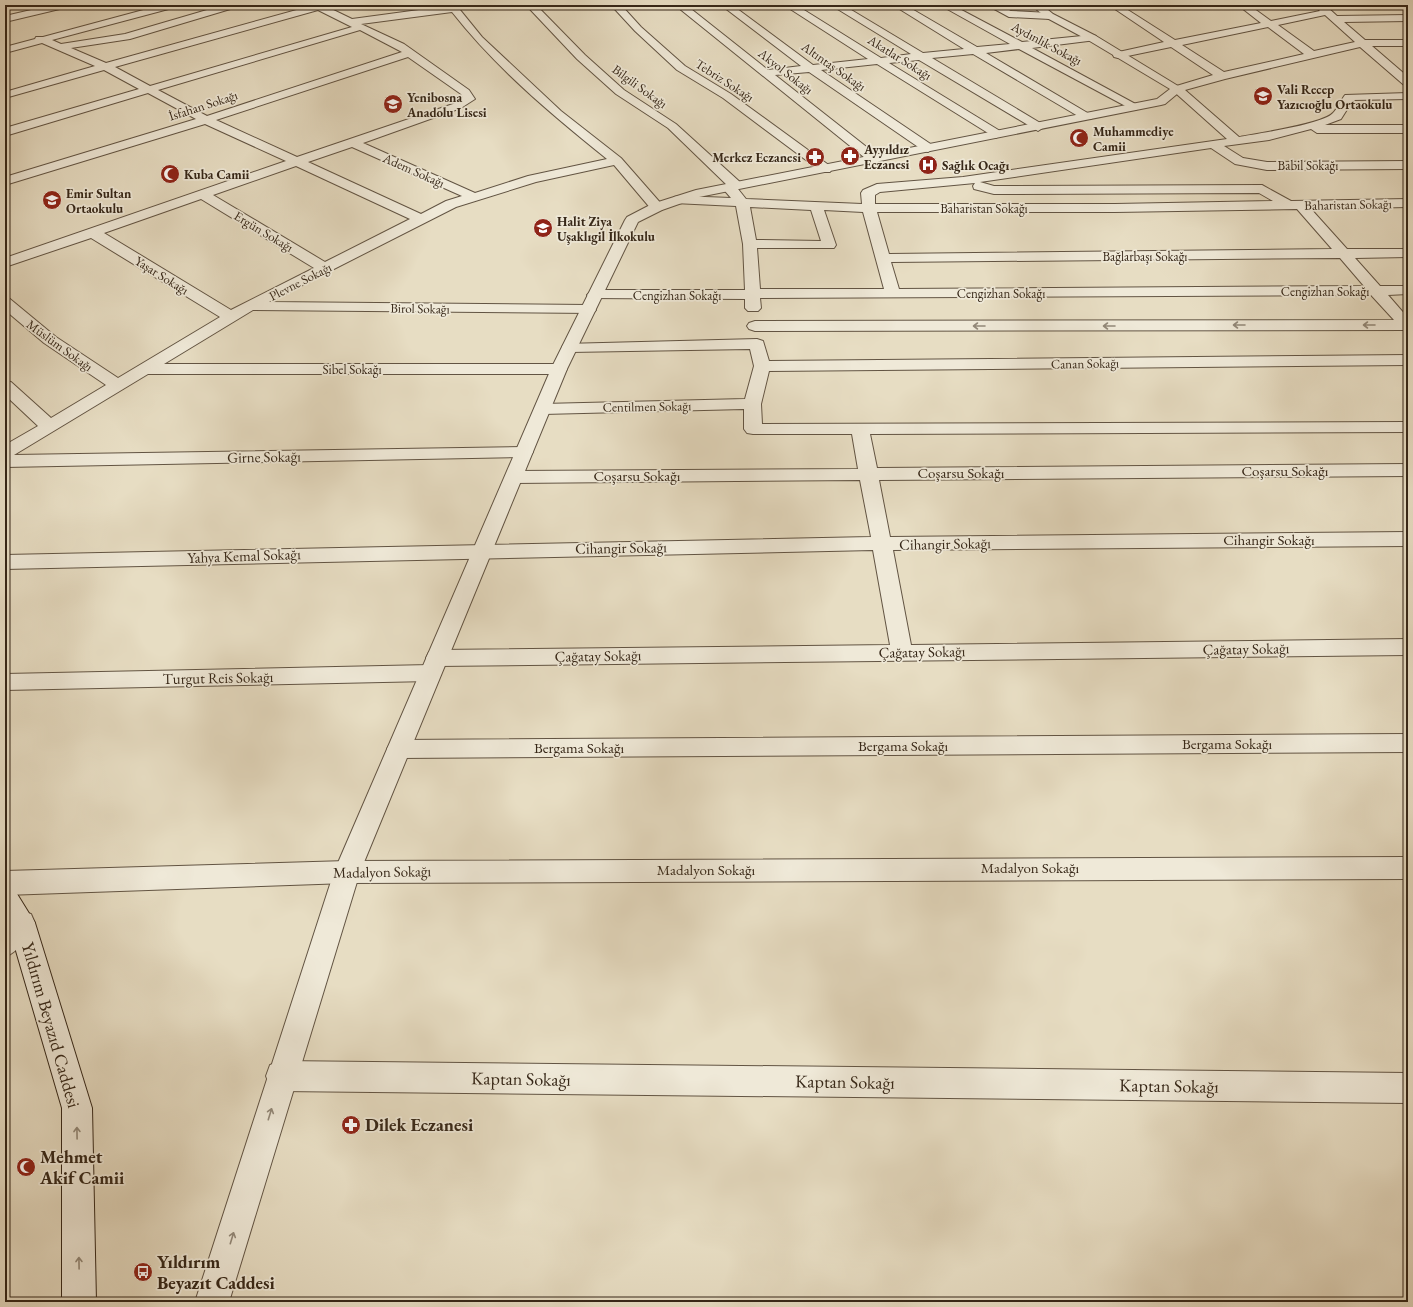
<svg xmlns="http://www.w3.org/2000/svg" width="1413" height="1307" font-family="'EB Garamond',serif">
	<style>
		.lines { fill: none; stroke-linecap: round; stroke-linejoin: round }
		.minor-casing { stroke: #625443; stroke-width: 2 }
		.tertiary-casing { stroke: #625443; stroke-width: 2 }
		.secondary-casing { stroke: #362718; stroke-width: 2 }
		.minor { fill: #efe9d8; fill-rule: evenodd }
		.tertiary { fill: #efe9d8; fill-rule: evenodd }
		.secondary { fill: #efe9d8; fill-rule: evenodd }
		.oneway { stroke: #928878 }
		.labels { text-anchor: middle; stroke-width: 3.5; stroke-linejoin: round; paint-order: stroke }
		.far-street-label { font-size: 13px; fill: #362718; stroke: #efe9d8 }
		.far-poi-label { font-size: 13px; font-weight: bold; fill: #362718; stroke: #efe9d8; text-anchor: start }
		.street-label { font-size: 15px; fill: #362718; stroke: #efe9d8 }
		.near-street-label { font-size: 18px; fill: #362718; stroke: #efe9d8 }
		.near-poi-label { font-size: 18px; font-weight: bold; fill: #362718; stroke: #efe9d8; text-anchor: start }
	</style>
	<rect width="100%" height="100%" fill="#e7ddc3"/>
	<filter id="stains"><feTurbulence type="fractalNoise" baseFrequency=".005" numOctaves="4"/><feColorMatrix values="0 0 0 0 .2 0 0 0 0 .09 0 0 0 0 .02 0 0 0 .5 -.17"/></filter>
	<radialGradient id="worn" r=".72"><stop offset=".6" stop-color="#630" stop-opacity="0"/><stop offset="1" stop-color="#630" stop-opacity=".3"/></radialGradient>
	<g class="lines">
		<defs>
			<path id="minor" d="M 53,5 L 70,5 L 68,7 L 5,22 L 5,16 Z
				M 162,5 L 178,5 L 176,7 L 52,40 L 61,44 L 125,34 L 224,5 L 239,5 L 237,7 L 130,39 L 71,48 L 106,63 L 311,6 L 310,5 L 323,5 L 352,19 L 456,5 L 482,37 L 561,111 L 621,158 L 664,207 L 662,210 L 652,210 L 614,165 L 536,182 L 456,207 L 269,302 L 588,305 L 593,307 L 596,310 L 593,313 L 253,310 L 164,364 L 559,364 L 565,366 L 567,369 L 565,372 L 559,374 L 148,374 L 14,455 L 524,447 L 530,448 L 533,452 L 530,456 L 524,457 L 5,467 L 5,445 L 38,426 L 5,395 L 5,381 L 11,382 L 51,418 L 106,385 L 44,343 L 5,310 L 5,297 L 10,299 L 56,337 L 118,378 L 220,317 L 91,238 L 5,267 L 5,258 L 286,161 L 205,124 L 5,185 L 5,177 L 196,119 L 148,93 L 5,136 L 5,128 L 139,89 L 104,70 L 5,98 L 5,92 L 95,66 L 42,43 L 5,53 L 5,47 L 35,39 L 36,37 L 43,37 ZM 318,10 L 352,27 L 150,86 L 115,67 ZM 452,12 C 496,68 552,115 607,159 L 528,176 L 475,193 L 363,143 L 461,108 L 475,99 L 469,90 L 404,44 L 361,24 ZM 360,30 L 402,52 L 207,116 L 158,90 ZM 408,57 L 461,94 L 463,98 L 453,104 L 297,157 L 216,120 ZM 352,147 L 462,196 L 446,201 L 421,214 L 308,162 ZM 296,166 L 410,219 L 325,262 L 213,195 ZM 201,199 L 314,268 L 231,310 L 104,233 Z
				M 526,5 L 536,5 L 585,55 L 624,90 L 676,124 L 741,183 L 742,186 L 738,189 L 746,199 L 862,204 L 861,193 L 863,190 L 877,184 L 963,177 L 1227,139 L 1171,89 L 1173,87 L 1213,75 L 1171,47 L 1118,58 L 1114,57 L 1113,55 L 1114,53 L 1164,42 L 1109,5 L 1120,5 L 1175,40 L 1261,23 L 1238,5 L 1249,5 L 1271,21 L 1320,11 L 1314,5 L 1325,5 L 1337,16 L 1408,15 L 1408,21 L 1344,22 L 1365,40 L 1408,40 L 1408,46 L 1372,46 L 1408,77 L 1408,86 L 1404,85 L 1360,47 L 1225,79 L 1185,90 L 1239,137 C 1256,134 1324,124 1333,113 C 1338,108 1341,100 1345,95 L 1408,93 L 1408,99 L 1353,100 L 1341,119 L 1325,125 L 1408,125 L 1408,133 L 1317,133 L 1311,129 L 1269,140 L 1224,146 L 1243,158 L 1267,162 L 1408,161 L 1408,169 L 1267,170 L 1235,164 L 1211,148 L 980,182 L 994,186 L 1262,185 L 1291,201 L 1408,199 L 1408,207 L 1311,209 L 1347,249 L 1408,249 L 1408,257 L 1355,258 L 1380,286 L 1408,286 L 1408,294 L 1388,295 L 1408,318 L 1408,330 L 755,331 L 749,329 L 747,326 L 749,323 L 755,321 L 1394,320 L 1371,295 L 760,298 L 761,308 L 758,311 L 748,311 L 745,308 L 745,299 L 590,298 L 587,295 L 590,292 L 595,290 L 745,290 L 743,244 L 736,206 L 674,203 L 672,200 L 674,197 L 679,196 L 731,198 L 725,191 L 730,188 L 668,128 L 616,94 L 577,59 ZM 1325,15 L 1355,42 L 1314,51 L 1278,25 ZM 1268,27 L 1304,54 L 1224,72 L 1182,45 ZM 975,183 L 973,186 L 974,189 L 994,194 L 1259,193 L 1273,201 L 1115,204 L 875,204 L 875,195 L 880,192 ZM 750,207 L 811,210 L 821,241 L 756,240 ZM 1297,209 L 1332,249 L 889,254 L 877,212 L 1115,212 ZM 824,210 L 863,212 L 884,289 L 760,289 L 757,248 L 834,248 L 836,245 ZM 1340,258 L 1364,286 L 899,289 L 891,262 Z
				M 611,5 L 621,5 L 641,27 L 685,66 L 731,94 L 830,166 L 832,169 L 830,172 L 822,172 L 723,98 L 677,70 L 635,31 Z
				M 675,5 L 686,5 L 768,70 L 801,66 L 721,5 L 732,5 L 813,65 L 868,59 L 784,5 L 796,5 L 881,58 L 911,54 L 831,5 L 843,5 L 923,53 L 964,49 L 893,5 L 905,5 L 977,47 L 1010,44 L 940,5 L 952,5 L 1022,42 L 1092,35 L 1096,36 L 1097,38 L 1096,40 L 1032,48 L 1141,107 L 1135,110 L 1131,109 L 1019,49 L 986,53 L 1091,115 L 1093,117 L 1091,119 L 1083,119 L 973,54 L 932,58 L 1042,124 L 1044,127 L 1038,131 L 919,60 L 889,63 L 1000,131 L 1002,134 L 996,138 L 877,64 L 821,70 L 932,145 L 934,148 L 928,152 L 924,151 L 809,72 L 775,75 L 878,156 L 880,159 L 878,162 L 870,162 Z
				M 987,5 L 999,5 L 1011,11 L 1050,13 L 1055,16 L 1050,19 L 1009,17 Z
				M 757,339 L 763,341 L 769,361 L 1408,355 L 1408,365 L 769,371 L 761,404 L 762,424 L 1408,422 L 1408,432 L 870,434 L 877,468 L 1408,464 L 1408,476 L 879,480 L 890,537 L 1408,532 L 1408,546 L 893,550 L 911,645 L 1408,639 L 1408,655 L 437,666 L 429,664 L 426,658 L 429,652 L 437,650 L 890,645 L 873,550 L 5,569 L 5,555 L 871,537 L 860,480 L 514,483 L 507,481 L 505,477 L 507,473 L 514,471 L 858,469 L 852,434 L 753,434 L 747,433 L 744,429 L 744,409 L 543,414 L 537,413 L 534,409 L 537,405 L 543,404 L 745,399 L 754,366 L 750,349 L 570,352 L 564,350 L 562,347 L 564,344 Z
				M 430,665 L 438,667 L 441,673 L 438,679 L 430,681 L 5,690 L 5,674 Z
				M 1408,734 L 1408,752 L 399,758 L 391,756 L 387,749 L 391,742 L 399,740 Z
				M 1408,857 L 1408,879 L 347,883 L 5,895 L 5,871 L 347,861 Z
				M 21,911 L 31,914 L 35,923 C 28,937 19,951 5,957 C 5,936 0,919 21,911 Z
				M 281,1061 L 1408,1073 L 1408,1103 L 281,1091 L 270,1087 L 266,1076 L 270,1065 Z"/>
			<path id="tertiary" d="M 1031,5 L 1042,5 L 1053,14 L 1096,36 L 1183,89 L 1165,104 L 1161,105 L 699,197 L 662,210 L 638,222 L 567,369 L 360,872 L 229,1302 L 195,1302 L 334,872 L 551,369 L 625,220 L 627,217 L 652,204 L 696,190 L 1157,99 L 1170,89 L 1088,40 L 1047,18 Z"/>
			<path id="secondary" d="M 5,885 L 14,889 L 35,923 L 92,1108 L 96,1302 L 62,1302 L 62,1108 L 9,927 L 5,921 Z"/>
		</defs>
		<use href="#minor" class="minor-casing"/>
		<use href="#tertiary" class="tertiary-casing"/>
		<use href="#secondary" class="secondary-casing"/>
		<use href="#minor" class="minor"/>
		<use href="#tertiary" class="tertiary"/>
		<use href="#secondary" class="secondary"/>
	</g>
	<defs><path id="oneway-shaft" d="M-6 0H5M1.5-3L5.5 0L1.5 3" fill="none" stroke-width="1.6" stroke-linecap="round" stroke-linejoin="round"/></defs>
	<g class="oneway">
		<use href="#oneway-shaft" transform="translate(1239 325) rotate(180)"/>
		<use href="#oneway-shaft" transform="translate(1369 325) rotate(180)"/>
		<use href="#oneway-shaft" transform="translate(979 326) rotate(180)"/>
		<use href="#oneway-shaft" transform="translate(1109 326) rotate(180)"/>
		<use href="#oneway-shaft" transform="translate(270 1114) rotate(-73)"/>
		<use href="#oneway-shaft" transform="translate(77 1133) rotate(-91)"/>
		<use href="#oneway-shaft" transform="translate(232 1238) rotate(-73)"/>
		<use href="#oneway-shaft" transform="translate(79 1263) rotate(-91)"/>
	</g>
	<defs>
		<symbol id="school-disc" viewBox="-11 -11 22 22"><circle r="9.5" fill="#8f2418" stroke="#efe9d8"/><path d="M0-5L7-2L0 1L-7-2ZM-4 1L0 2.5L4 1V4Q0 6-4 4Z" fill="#fff"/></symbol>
		<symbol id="mosque-disc" viewBox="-11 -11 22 22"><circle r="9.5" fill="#8f2418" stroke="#efe9d8"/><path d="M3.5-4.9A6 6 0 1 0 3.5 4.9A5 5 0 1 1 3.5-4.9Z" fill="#fff"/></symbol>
		<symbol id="pharmacy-disc" viewBox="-11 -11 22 22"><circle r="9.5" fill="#8f2418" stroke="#efe9d8"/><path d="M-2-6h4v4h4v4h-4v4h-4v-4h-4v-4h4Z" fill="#fff"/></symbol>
		<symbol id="hospital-disc" viewBox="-11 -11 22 22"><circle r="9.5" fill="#8f2418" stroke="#efe9d8"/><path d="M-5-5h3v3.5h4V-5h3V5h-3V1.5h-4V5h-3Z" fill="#fff"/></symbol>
		<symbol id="bus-disc" viewBox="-11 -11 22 22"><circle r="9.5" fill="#8f2418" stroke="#efe9d8"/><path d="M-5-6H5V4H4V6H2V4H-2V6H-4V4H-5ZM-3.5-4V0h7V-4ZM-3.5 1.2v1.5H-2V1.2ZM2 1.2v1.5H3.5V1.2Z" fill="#fff"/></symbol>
	</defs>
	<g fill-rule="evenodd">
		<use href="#school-disc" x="1252" y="85" width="22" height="22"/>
		<use href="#school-disc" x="382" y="93" width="22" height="22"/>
		<use href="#mosque-disc" x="1068" y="127" width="22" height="22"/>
		<use href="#pharmacy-disc" x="839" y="145" width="22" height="22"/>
		<use href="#pharmacy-disc" x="804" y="146" width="22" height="22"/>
		<use href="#hospital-disc" x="917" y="154" width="22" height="22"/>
		<use href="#mosque-disc" x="159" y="163" width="22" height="22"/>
		<use href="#school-disc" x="41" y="189" width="22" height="22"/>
		<use href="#school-disc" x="532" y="217" width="22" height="22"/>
		<use href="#pharmacy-disc" x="340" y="1114" width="22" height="22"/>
		<use href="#mosque-disc" x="15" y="1156" width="22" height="22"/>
		<use href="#bus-disc" x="132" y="1261" width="22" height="22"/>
	</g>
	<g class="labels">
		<g class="far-street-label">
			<text transform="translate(1047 43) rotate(28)" y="5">Aydınlık Sokağı</text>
			<text transform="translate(900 57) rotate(32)" y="5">Akatlar Sokağı</text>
			<text transform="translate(834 66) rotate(35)" y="5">Altıntaş Sokağı</text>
			<text transform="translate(786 71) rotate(38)" y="5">Akyol Sokağı</text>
			<text transform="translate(725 80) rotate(33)" y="5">Tebriz Sokağı</text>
			<text transform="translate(640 86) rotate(36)" y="5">Bilgili Sokağı</text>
			<text transform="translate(203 105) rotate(-18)" y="5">İsfahan Sokağı</text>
			<text x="1308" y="170">Babil Sokağı</text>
			<text transform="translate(414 170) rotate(24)" y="5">Adem Sokağı</text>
			<text transform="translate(1348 204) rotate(-1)" y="5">Baharistan Sokağı</text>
			<text x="984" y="213">Baharistan Sokağı</text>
			<text transform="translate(264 231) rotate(31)" y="5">Ergün Sokağı</text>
			<text x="1145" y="261">Bağlarbaşı Sokağı</text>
			<text transform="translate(162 275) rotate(32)" y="5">Yaşar Sokağı</text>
			<text transform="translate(300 281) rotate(-27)" y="5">Plevne Sokağı</text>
			<text x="1325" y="296">Cengizhan Sokağı</text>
			<text x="1001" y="298">Cengizhan Sokağı</text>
			<text x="677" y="300">Cengizhan Sokağı</text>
			<text transform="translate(420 308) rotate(1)" y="5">Birol Sokağı</text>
			<text transform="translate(60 345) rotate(36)" y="5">Müslüm Sokağı</text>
			<text transform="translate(1085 363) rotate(-1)" y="5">Canan Sokağı</text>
			<text x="352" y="374">Sibel Sokağı</text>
			<text transform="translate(647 406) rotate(-1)" y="5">Centilmen Sokağı</text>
		</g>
		<g class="far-poi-label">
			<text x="1277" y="94">Vali Recep<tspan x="1277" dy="15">Yazıcıoğlu Ortaokulu</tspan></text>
			<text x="407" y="102">Yenibosna<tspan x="407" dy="15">Anadolu Lisesi</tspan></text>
			<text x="1093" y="136">Muhammediye<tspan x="1093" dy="15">Camii</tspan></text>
			<text x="864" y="154">Ayyıldız<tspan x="864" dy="15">Eczanesi</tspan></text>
			<text x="801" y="162" text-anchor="end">Merkez Eczanesi</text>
			<text x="942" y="170">Sağlık Ocağı</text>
			<text x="184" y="179">Kuba Camii</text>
			<text x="66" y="198">Emir Sultan<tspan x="66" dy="15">Ortaokulu</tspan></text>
			<text x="557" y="226">Halit Ziya<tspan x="557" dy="15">Uşaklıgil İlkokulu</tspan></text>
		</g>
		<g class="street-label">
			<text transform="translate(264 457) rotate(-1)" y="5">Girne Sokağı</text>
			<text x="1285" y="476">Coşarsu Sokağı</text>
			<text x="961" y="478">Coşarsu Sokağı</text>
			<text x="637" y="481">Coşarsu Sokağı</text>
			<text x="1269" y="545">Cihangir Sokağı</text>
			<text transform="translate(945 544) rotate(-1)" y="5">Cihangir Sokağı</text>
			<text transform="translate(621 548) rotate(-1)" y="5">Cihangir Sokağı</text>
			<text transform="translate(244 556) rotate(-2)" y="5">Yahya Kemal Sokağı</text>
			<text transform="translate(1246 649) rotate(-1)" y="5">Çağatay Sokağı</text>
			<text transform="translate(922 652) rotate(-1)" y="5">Çağatay Sokağı</text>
			<text transform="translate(598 656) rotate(-1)" y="5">Çağatay Sokağı</text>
			<text transform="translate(218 678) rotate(-1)" y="5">Turgut Reis Sokağı</text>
			<text x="1227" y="749">Bergama Sokağı</text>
			<text x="903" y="751">Bergama Sokağı</text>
			<text x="579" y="753">Bergama Sokağı</text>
			<text x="1030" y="873">Madalyon Sokağı</text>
			<text x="706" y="875">Madalyon Sokağı</text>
			<text transform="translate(382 872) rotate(-1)" y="5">Madalyon Sokağı</text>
		</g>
		<g class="near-street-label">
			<text transform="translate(51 1025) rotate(74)" y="6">Yıldırım Beyazıd Caddesi</text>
			<text transform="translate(521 1079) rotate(1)" y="6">Kaptan Sokağı</text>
			<text transform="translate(845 1082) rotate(1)" y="6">Kaptan Sokağı</text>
			<text transform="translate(1169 1086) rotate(1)" y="6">Kaptan Sokağı</text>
		</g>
		<g class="near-poi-label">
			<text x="365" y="1131">Dilek Eczanesi</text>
			<text x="40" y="1163">Mehmet<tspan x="40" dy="21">Akif Camii</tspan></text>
			<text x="157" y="1268">Yıldırım<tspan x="157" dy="21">Beyazıt Caddesi</tspan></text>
		</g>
	</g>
	<rect width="1413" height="1307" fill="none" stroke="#e7ddc3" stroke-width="20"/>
	<rect x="6" y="6" width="1401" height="1295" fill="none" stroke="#362718" stroke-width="2"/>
	<rect x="10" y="10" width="1393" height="1287" fill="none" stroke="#362718"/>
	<rect width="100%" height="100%" filter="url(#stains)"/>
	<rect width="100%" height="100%" fill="url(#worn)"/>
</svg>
